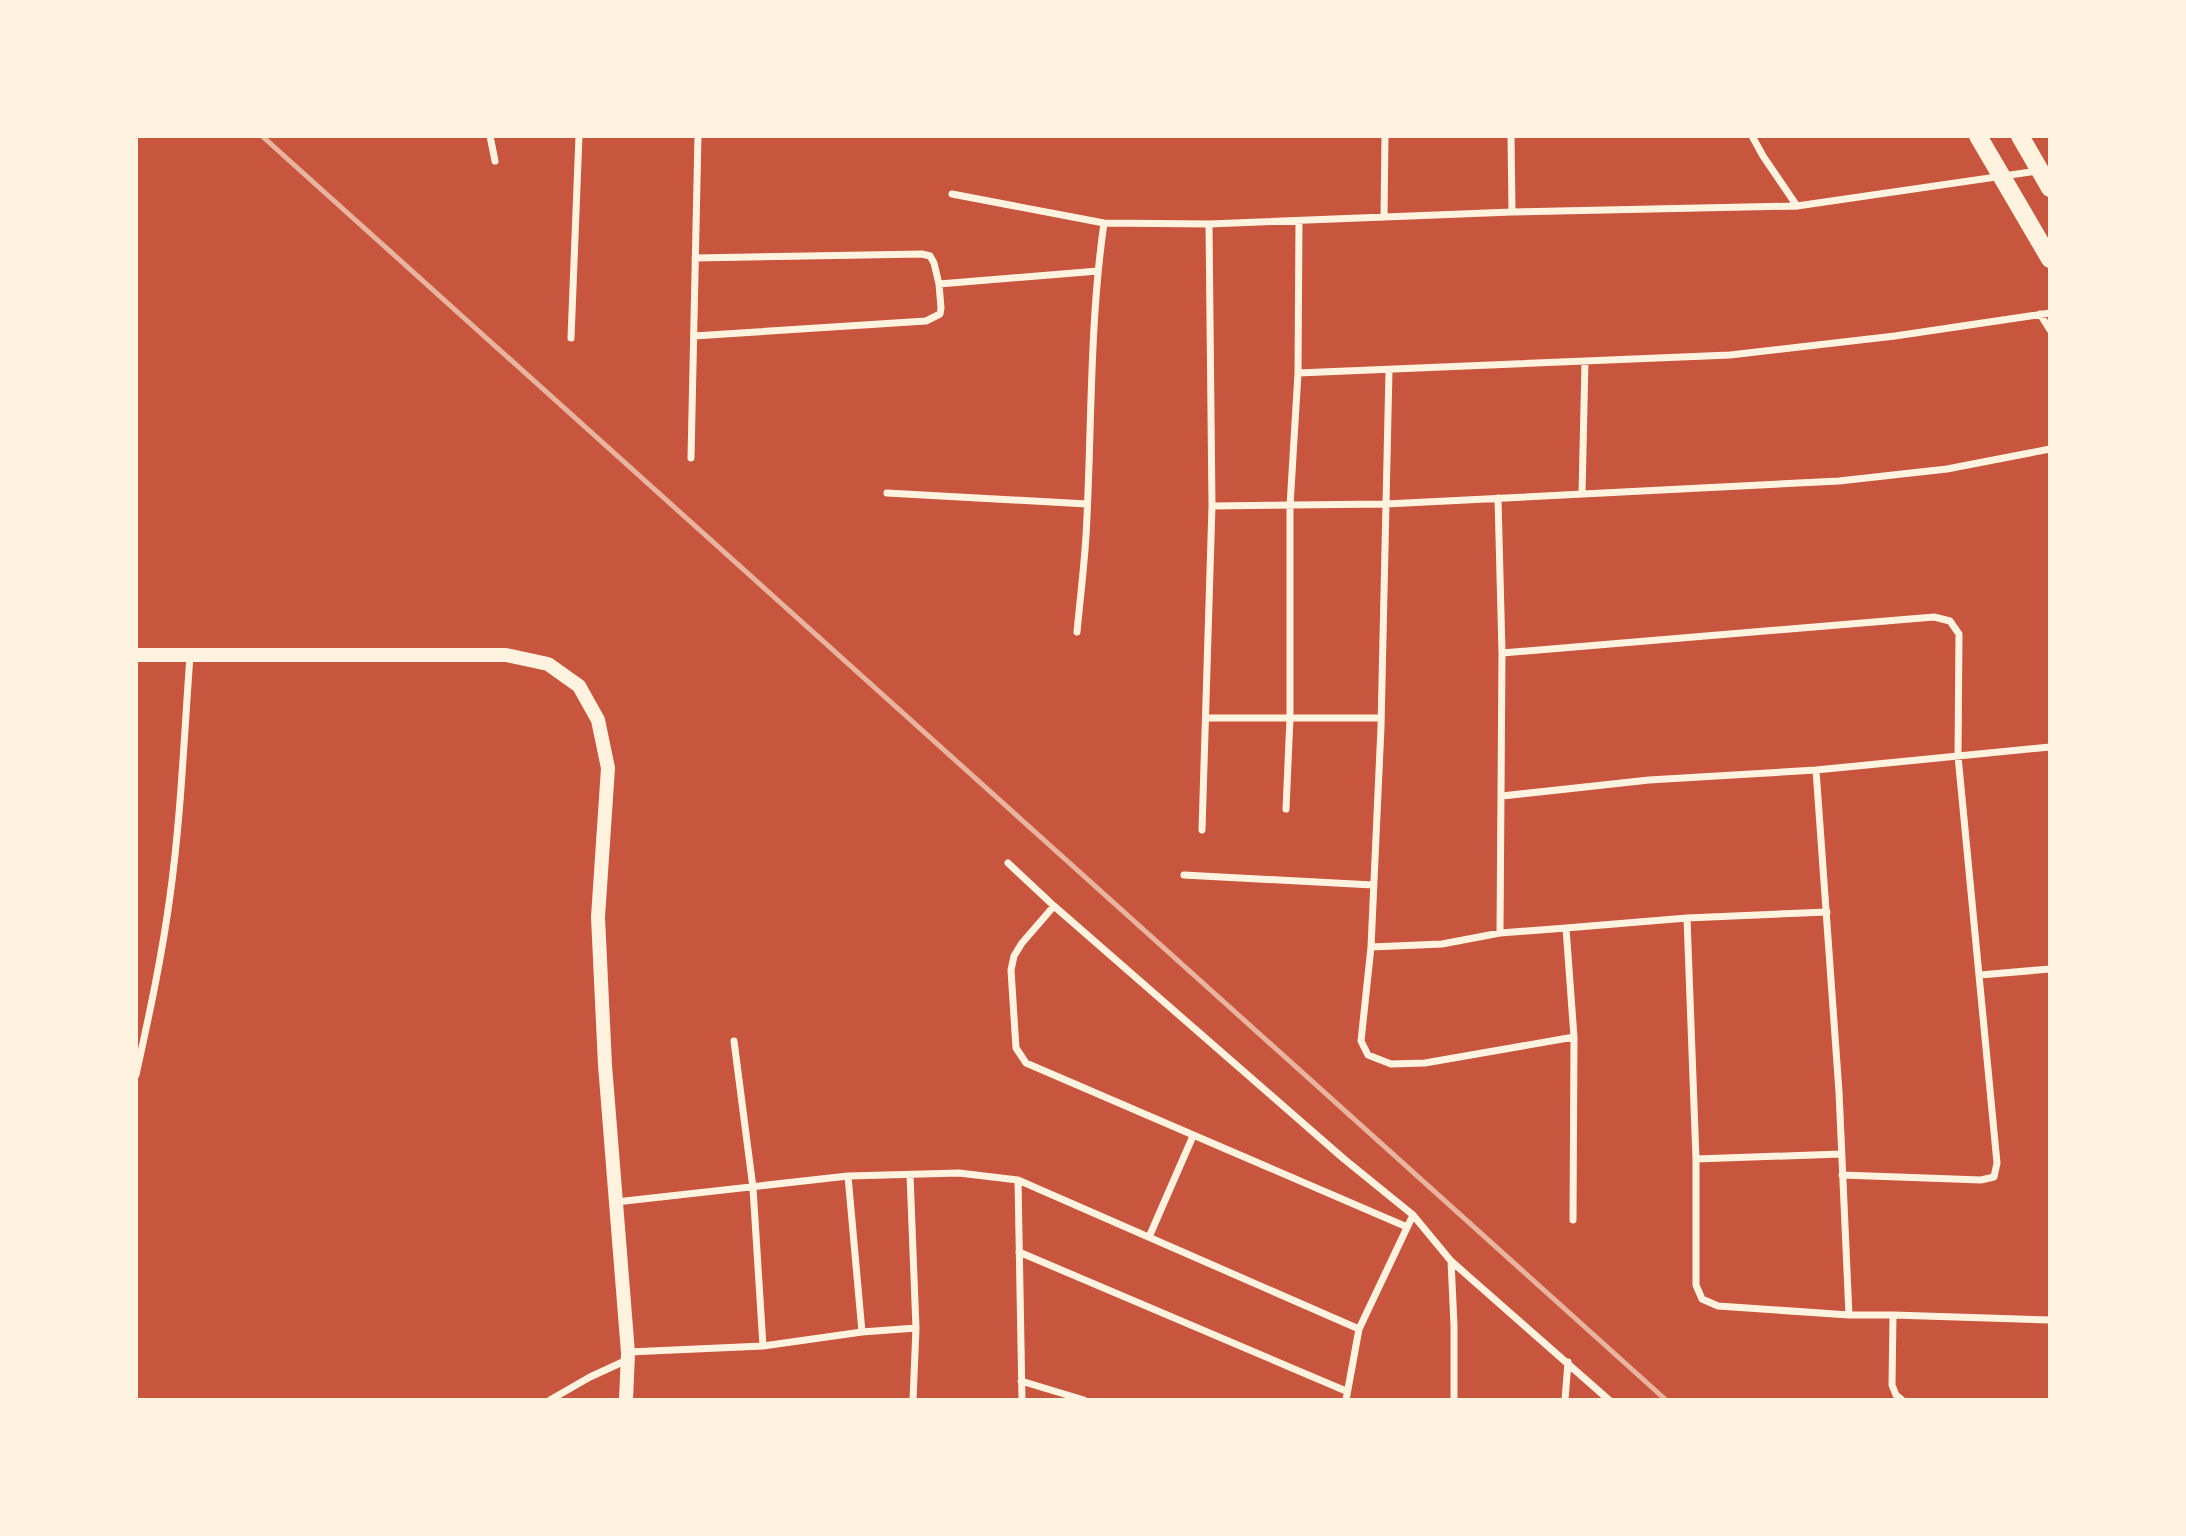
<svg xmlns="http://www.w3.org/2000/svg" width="2186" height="1536" font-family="'Nunito Sans',sans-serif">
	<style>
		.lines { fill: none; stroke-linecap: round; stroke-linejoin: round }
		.minor { stroke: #fff3e0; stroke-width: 7 }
		.secondary { stroke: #fff3e0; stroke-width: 14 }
		.trunk { stroke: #fff3e0; stroke-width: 18 }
		.rail { stroke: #e9b49f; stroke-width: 5 }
	</style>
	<rect width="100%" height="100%" fill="#c8553d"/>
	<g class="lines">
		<path class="minor" d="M 490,136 L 495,161
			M 1511,136 L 1512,212
			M 1752,136 L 1763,156 L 1797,206
			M 952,194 L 1104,223 L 1209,224 L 1512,212 L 1797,206 L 2037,171
			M 1384,217 L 1385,136
			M 695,258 L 922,254 L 930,256 L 934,263 L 939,284
			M 2040,314 L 2050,330
			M 694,336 L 926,321 L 940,314 L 941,308 L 939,284 L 1098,271
			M 571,338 L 579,136
			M 1389,370 L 1381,727 L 1371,947 L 1361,1041 L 1368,1055 L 1391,1064 L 1425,1063 L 1574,1037
			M 1298,373 L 1730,355 L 1895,336 L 2050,313
			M 691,458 L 698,136
			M 887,493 L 1087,504
			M 1582,494 L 1585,361
			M 1498,498 L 1502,653 L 1500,933
			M 1212,506 L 1386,504 L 1839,481 L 1947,469 L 2050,449
			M 1077,632 C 1080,600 1084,568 1086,536 C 1092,432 1089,327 1104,223
			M 1502,653 L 1934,617 L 1950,621 L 1959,634 L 1958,756 L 1997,1163 L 1994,1177 L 1981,1180 L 1842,1175
			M 1206,718 L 1381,718
			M 1816,770 L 1839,1092 L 1849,1315
			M 1502,796 L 1649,780 L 1816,770 L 2050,747
			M 1286,809 L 1290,718 L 1290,506 L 1298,373 L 1299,221
			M 1202,830 L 1212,506 L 1209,224
			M 1008,863 L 1054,906 L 1344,1159 L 1413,1215 L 1451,1261 L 1609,1400
			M 1184,875 L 1373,885
			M 1054,906 L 1022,943 L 1014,956 L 1011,970 L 1016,1048 L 1026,1063 L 1407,1227
			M 1687,918 L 1696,1159 L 1696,1285 L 1702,1299 L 1718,1306 L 1849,1315 L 1893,1315 L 2050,1320
			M 1566,928 L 1574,1037 L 1573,1220
			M 1371,947 L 1442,944 L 1500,933 L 1566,928 L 1687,918 L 1827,912
			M 1980,975 L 2050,969
			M 734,1041 L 753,1188 L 763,1346
			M 136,1075 C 149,1016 162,956 170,896 C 181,817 184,736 190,656
			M 1696,1159 L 1841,1154
			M 910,1175 L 916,1328 L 913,1400
			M 848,1176 L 862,1332
			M 1018,1180 L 1022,1400
			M 616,1202 L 848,1176 L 959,1173 L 1018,1180 L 1359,1329
			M 1149,1237 L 1193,1136
			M 1019,1252 L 1346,1391
			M 1451,1261 L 1454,1325 L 1454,1400
			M 1893,1315 L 1892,1385 L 1896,1395 L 1902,1400
			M 629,1352 L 763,1346 L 862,1332 L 916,1328
			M 1021,1381 L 1084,1400
			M 550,1400 L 590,1377 L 627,1360
			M 1346,1400 L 1359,1329 L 1413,1215
			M 1565,1400 L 1568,1362"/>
		<path class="secondary" d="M 136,655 L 506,655 L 548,664 L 579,686 L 598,720 L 608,768 L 598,917 L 605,1065 L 628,1353 L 626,1400"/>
		<path class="trunk" d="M 1978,136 L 2050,259
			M 2020,136 L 2050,188"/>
		<path class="rail" d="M 262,136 L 1666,1400"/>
	</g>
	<rect width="2186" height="1536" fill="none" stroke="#fff3e0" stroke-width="276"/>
</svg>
